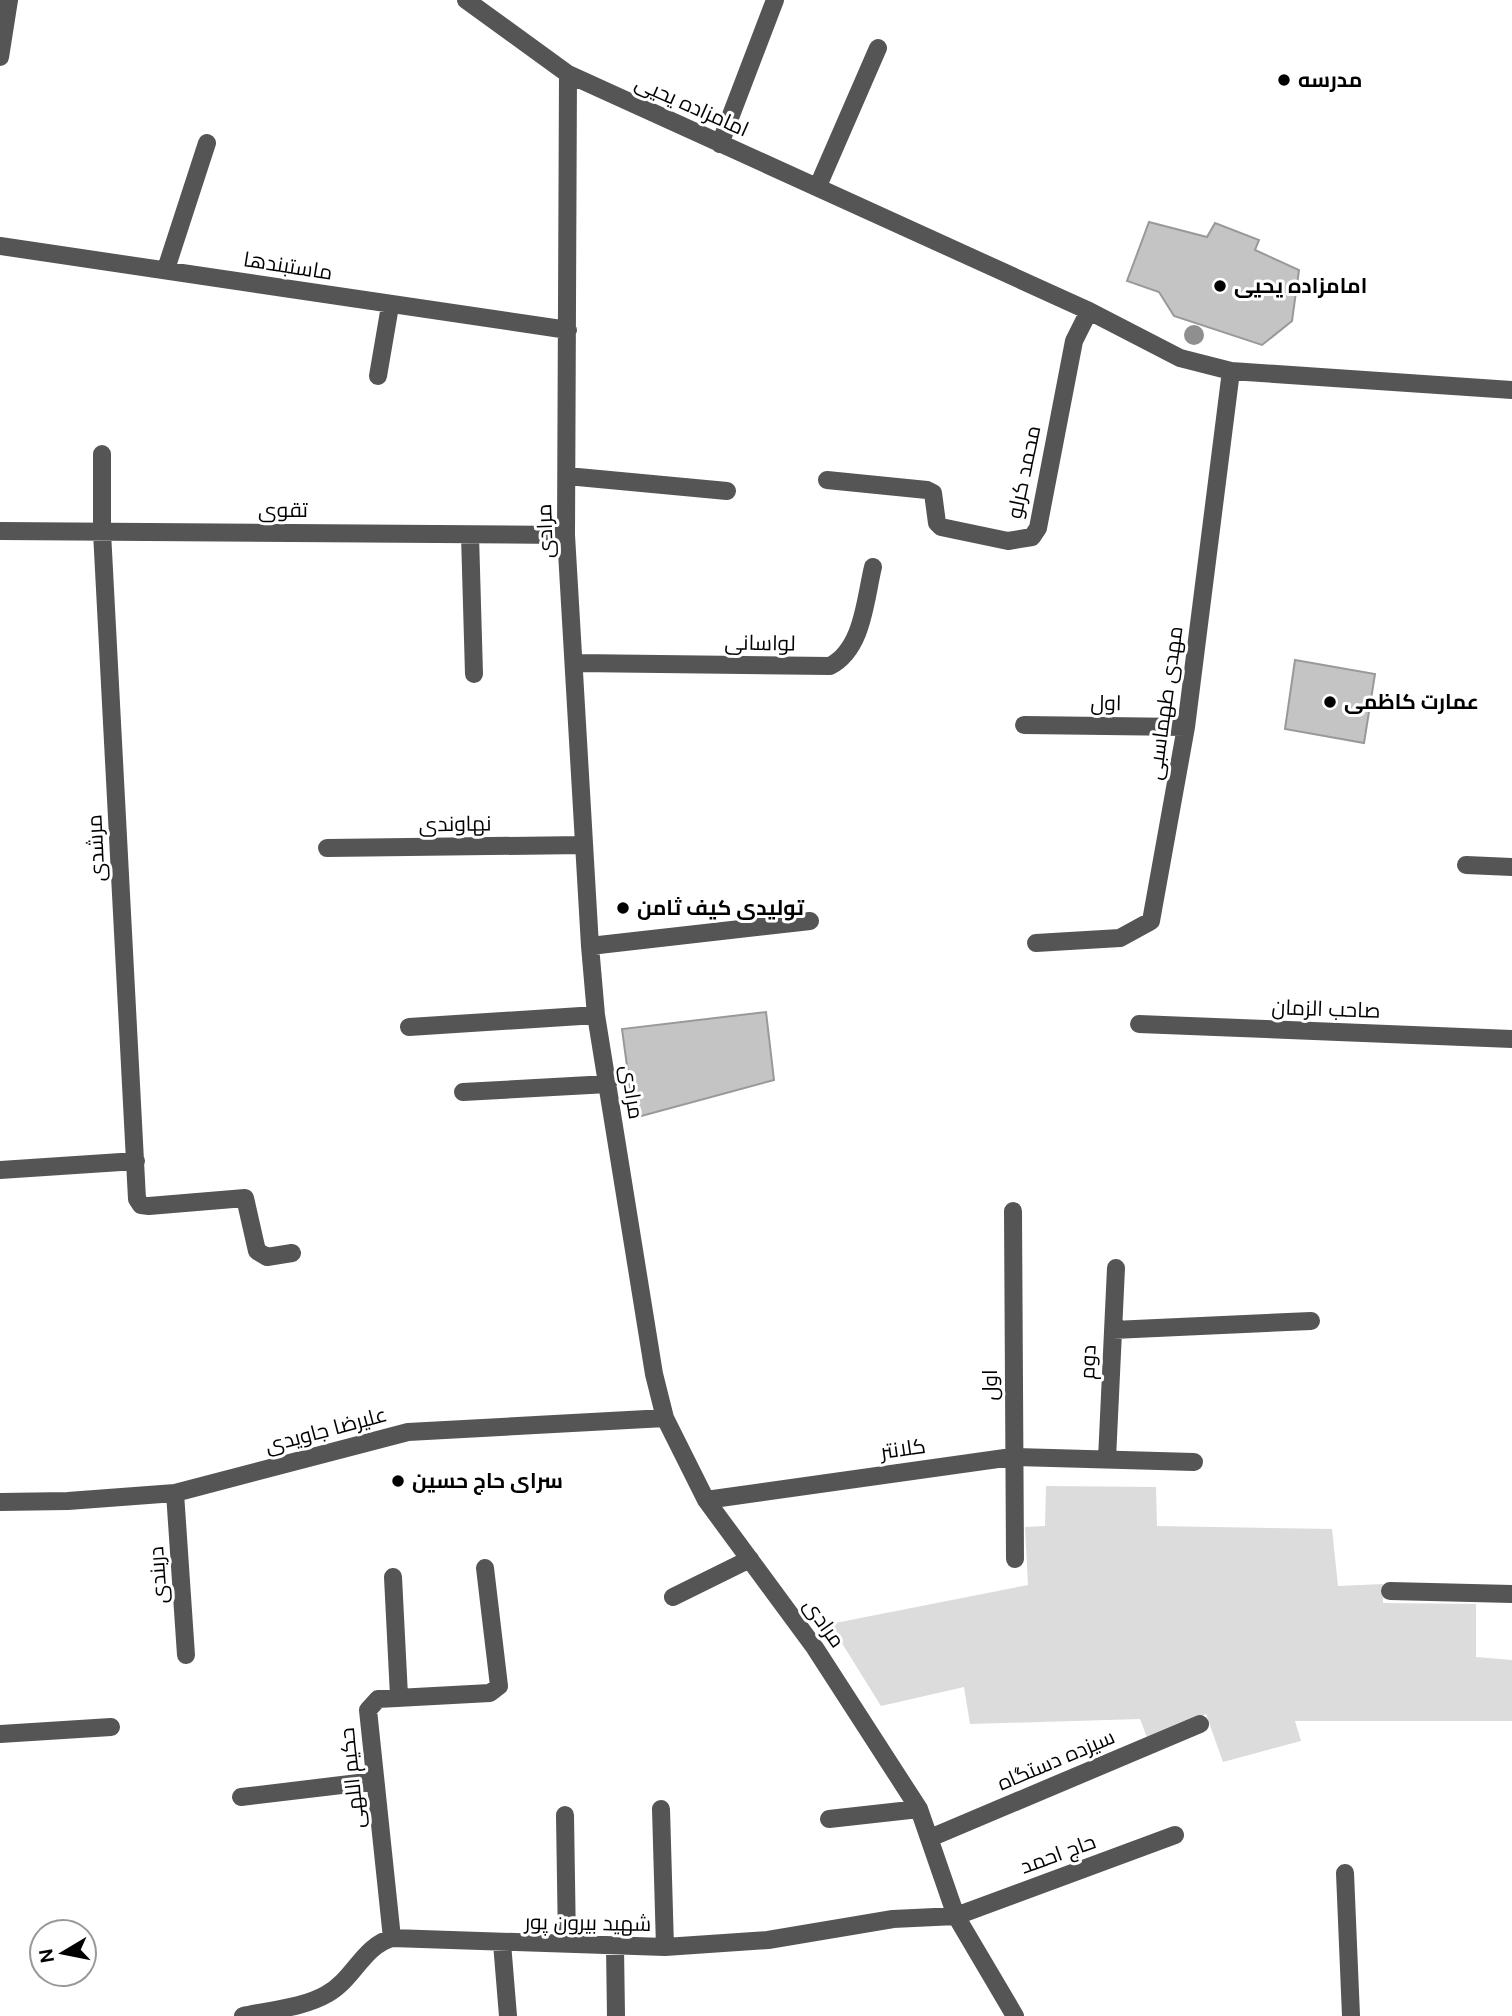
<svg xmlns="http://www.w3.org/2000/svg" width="1512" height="2016" font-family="'DM Sans',Cairo,sans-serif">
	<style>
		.green { fill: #dcdcdc }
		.building { fill: #c4c4c4; stroke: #999; stroke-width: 2 }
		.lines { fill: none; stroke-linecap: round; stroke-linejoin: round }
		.minor { stroke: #555; stroke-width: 18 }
		.tree { fill: #8f8f8f }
		.poi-dot { fill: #000; stroke: #fff; stroke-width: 2.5 }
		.labels { text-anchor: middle; stroke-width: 6; stroke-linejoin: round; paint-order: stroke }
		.poi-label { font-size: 21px; font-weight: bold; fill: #000; stroke: #fff; text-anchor: start }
		.street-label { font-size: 21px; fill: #000; stroke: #fff }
	</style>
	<rect width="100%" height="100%" fill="#fff"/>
	<path class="green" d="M 1046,1486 L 1156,1487 L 1157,1526 L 1332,1529 L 1338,1586 L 1383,1584 L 1383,1603 L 1476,1604 L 1476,1657 L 1512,1660 L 1512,1721 L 1295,1721 L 1301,1741 L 1223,1762 L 1206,1714 L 1148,1740 L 1140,1719 L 970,1724 L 964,1687 L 881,1706 L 830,1624 L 1028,1585 L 1025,1527 L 1045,1526 Z"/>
	<path class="building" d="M 1149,222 L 1207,237 L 1215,223 L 1259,240 L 1255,250 L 1299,270 L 1292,321 L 1262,345 L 1174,316 L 1159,292 L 1127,281 Z
		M 1295,660 L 1375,674 L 1364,743 L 1285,729 Z
		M 766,1012 L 774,1080 L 634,1118 L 622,1029 Z"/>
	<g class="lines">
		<path class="minor" d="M 466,0 L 568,74 L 1089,311 L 1180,358 L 1231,371 L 1512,390
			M 0,57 L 9,0
			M 568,74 L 566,535 L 590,946 L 596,1015 L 654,1374 L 665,1418 L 706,1500 L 815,1648 L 919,1809 L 956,1916 L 1015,2016
			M 720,144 L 775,0
			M 818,186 L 878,48
			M 0,246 L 568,330
			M 166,269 L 207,143
			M 378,376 L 390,306
			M 102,454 L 102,532 L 137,1199 L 141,1205 L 149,1206 L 245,1198 L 257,1251 L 267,1257 L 292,1253
			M 567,476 L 727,491
			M 827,480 L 927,490 L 933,493 L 937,523 L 941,527 L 1008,541 L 1032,537 L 1038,528 L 1074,341 L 1089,311
			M 0,531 L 566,535
			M 470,535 L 474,674
			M 576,663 L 830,666 C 863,649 865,600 873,567
			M 1024,725 L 1186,727
			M 327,848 L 584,845
			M 1466,865 L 1512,867
			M 1036,943 L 1120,938 L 1151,921 L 1186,727 L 1231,371
			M 590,946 L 810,921
			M 1139,1024 L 1512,1039
			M 409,1027 L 596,1015
			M 463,1092 L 608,1084
			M 0,1170 L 136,1161
			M 1013,1211 L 1015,1559
			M 1113,1330 L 1311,1321
			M 1107,1459 L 1116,1268
			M 175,1493 L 186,1655
			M 706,1500 L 1012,1457 L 1194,1462
			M 0,1502 L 68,1501 L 175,1493 L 408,1432 L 665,1418
			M 393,1577 L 399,1696
			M 1390,1591 L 1512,1594
			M 673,1597 L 750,1559
			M 0,1734 L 111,1727
			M 241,1797 L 375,1781
			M 661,1809 L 665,1947
			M 565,1815 L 567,1944
			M 829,1819 L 919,1809
			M 930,1838 L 1200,1724
			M 1345,1873 L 1351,2016
			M 392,1938 L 368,1710 L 378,1699 L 490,1693 L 499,1686 L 485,1568
			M 502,1943 L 508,2016
			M 615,1947 L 616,2016
			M 243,2016 C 269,2010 303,2008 327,1994 C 353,1980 363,1946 392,1938 L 665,1947 L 768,1940 L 893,1919 L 956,1916 L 1175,1835"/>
	</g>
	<circle class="tree" cx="1194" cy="335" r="10"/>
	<g class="poi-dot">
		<circle cx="1284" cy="80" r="7"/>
		<circle cx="1220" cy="286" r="7"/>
		<circle cx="1330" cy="702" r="7"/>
		<circle cx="623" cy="908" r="7"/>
		<circle cx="398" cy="1481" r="7"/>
	</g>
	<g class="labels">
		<g class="poi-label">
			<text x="1298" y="87">مدرسه</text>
			<text x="1234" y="293">امامزاده یحیی</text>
			<text x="1344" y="709">عمارت کاظمی</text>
			<text x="637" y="915">تولیدی کیف ثامن</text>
			<text x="412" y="1488">سرای حاج حسین</text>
		</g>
		<g class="street-label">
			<text transform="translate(692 106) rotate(24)" y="7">امامزاده یحیی</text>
			<text transform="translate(288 266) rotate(9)" y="7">ماستبندها</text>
			<text transform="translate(1024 472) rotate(-78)" y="7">محمد کرلو</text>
			<text x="283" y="517">تقوی</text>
			<text transform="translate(545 531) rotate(-92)" y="7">مرادی</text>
			<text transform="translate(760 643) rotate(1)" y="7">لواسانی</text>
			<text transform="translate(1106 703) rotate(1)" y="7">اول</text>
			<text transform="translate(1165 703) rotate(-82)" y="7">مهدی طهماسبی</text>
			<text transform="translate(455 824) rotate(-1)" y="7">نهاوندی</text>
			<text transform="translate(96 848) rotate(-93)" y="7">مرشدی</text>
			<text transform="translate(1326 1009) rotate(2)" y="7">صاحب الزمان</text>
			<text transform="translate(632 1092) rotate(81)" y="7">مرادی</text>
			<text transform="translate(1088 1362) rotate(-87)" y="7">دوم</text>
			<text transform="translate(990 1385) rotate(-90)" y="7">اول</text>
			<text transform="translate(326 1430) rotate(-15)" y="7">علیرضا جاویدی</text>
			<text transform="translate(903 1449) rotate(-8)" y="7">کلانتر</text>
			<text transform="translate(158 1575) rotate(-94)" y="7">دربندی</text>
			<text transform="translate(824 1623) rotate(55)" y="7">مرادی</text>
			<text transform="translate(1056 1760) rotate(-23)" y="7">سیزده دستگاه</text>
			<text transform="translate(352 1778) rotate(-96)" y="7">حکیم اللهی</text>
			<text transform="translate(1058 1854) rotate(-20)" y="7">حاج احمد</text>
			<text transform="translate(588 1923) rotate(1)" y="7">شهید بیرون پور</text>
		</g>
	</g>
	<g transform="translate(63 1953) rotate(260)"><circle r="33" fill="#ffffff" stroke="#999999" stroke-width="2"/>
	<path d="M0-5L12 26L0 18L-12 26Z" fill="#000000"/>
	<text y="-10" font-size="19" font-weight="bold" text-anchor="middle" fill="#000000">N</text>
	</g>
</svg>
